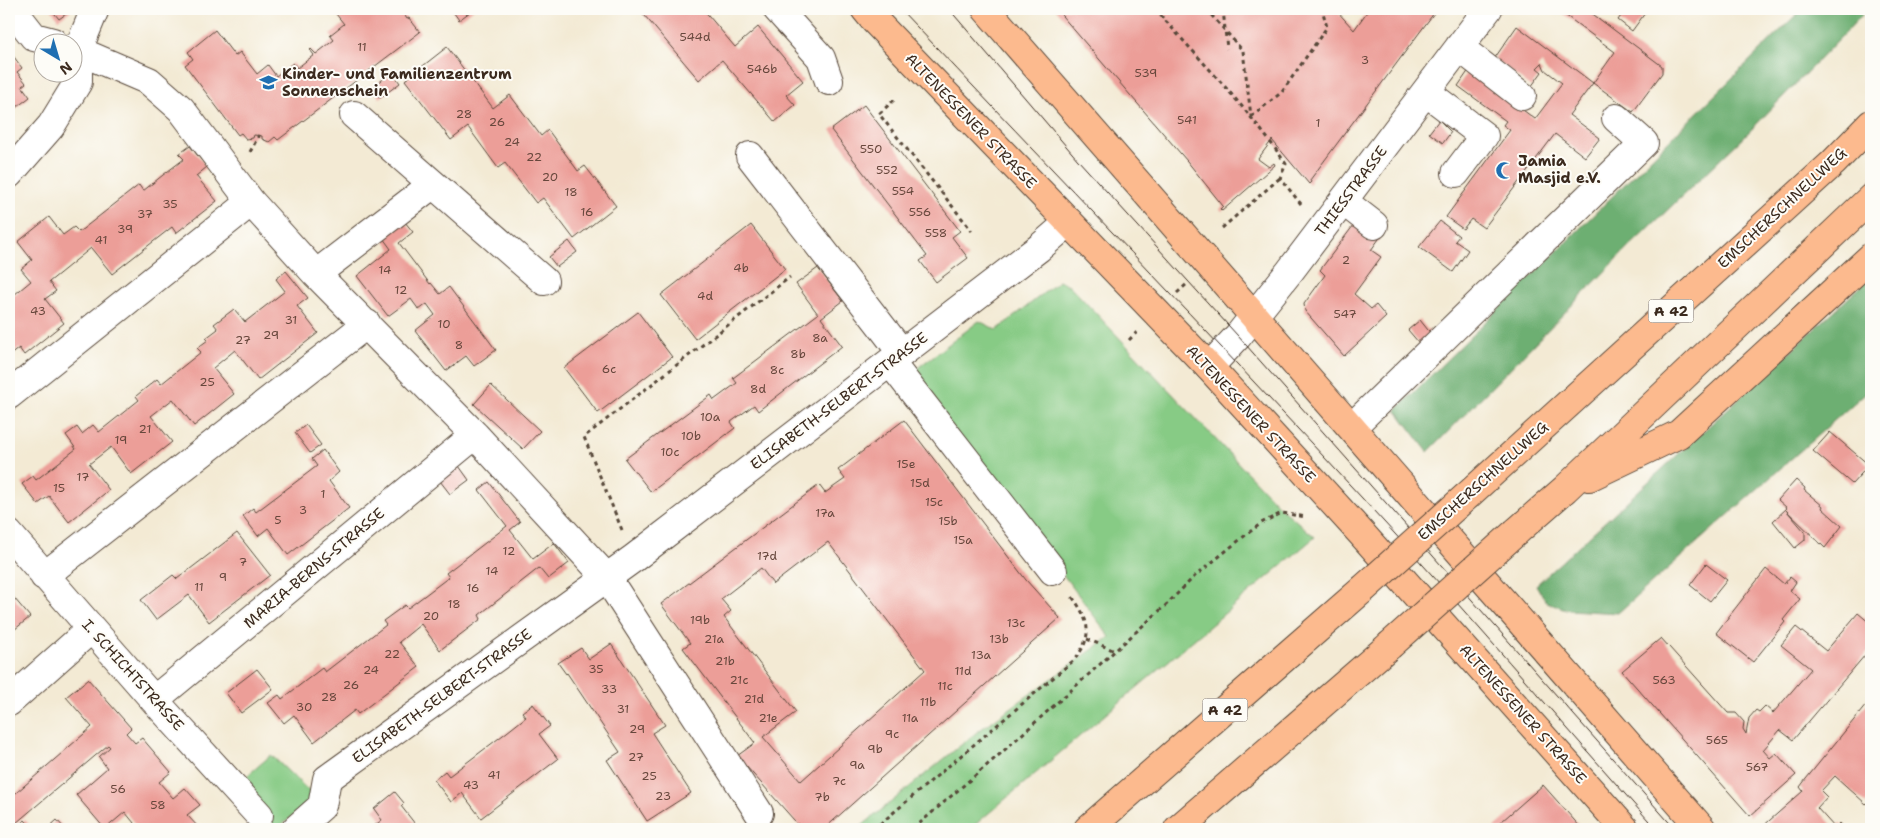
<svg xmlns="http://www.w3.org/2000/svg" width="1880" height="838" font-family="'Shantell Sans',sans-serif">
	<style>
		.green { fill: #87cb85; stroke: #617a52 }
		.forest { fill: #6daf72; stroke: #546c48 }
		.building { fill: #ec9e98; fill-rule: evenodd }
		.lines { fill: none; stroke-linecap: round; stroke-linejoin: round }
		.minor-casing { stroke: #574739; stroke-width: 30 }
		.major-casing { stroke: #574739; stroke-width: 30 }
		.highway-casing { stroke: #574739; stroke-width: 30 }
		.path { stroke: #574739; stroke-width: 3; stroke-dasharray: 4 4; stroke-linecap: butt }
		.minor { stroke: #fff; stroke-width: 28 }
		.major { stroke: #fcba8e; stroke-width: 28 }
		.highway { stroke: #fcba8e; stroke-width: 28 }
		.tram { stroke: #3b2a1e; stroke-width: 1 }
		.highway-bridge-casing { stroke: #574739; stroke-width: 30; stroke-linecap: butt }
		.highway-bridge { stroke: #fcba8e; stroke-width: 28 }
		.labels { text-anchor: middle; stroke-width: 4; stroke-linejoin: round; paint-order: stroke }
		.number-label { font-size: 12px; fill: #67473c }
		.shield { fill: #fdfcf7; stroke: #75695f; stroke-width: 1 }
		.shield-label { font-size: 14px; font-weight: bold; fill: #3b2a1e }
		.poi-label { font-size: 15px; font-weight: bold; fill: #3b2a1e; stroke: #fdfcf7; text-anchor: start }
		.street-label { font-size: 15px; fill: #3b2a1e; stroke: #fdfcf7 }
	</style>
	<rect width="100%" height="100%" fill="#fdfcf7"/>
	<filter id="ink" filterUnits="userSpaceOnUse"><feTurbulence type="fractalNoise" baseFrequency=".02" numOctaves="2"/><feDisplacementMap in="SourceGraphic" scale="10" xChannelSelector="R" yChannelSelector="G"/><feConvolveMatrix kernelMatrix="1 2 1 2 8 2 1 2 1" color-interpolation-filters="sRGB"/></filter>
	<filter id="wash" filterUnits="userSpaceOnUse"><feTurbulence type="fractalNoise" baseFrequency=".0096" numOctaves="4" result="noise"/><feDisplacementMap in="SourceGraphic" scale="20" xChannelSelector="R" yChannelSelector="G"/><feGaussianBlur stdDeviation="1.12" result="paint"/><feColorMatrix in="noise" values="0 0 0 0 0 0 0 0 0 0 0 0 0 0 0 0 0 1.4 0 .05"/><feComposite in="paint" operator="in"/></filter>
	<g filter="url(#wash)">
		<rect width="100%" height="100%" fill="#f3ead4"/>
		<path class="green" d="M 1059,281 L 1069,285 L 1279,506 L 1315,537 L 970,829 L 858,829 L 977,732 L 1110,637 L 911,373 L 979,321 L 997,330 Z
			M 271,755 L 310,792 L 309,803 L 277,829 L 253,829 L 249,824 L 240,782 Z"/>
		<path class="forest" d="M 1802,9 L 1868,9 L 1749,132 L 1629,247 L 1428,452 L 1396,410 Z
			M 1871,277 L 1871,388 L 1618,613 L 1569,610 L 1546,602 L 1536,585 Z"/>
		<g id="blocks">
			<path class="building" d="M 51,9 L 73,9 L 59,19 Z
				M 332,9 L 403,9 L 401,10 L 407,19 L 409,18 L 420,32 L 278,140 L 275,137 L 269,142 L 262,139 L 262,136 L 254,135 L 253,138 L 246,139 L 241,133 L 238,135 L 185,65 L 193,59 L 188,52 L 215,30 L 235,56 L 240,52 L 257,74 L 268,65 L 276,76 L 293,63 L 297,68 L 314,55 L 310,50 L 311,49 L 316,54 L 334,40 L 330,35 L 344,24 Z
				M 451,9 L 474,9 L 459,20 Z
				M 639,9 L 703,9 L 735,47 L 758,27 L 803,81 L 786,95 L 795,105 L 775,122 L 722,60 L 699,80 Z
				M 1056,9 L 1335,9 L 1354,30 L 1369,9 L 1437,9 L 1310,180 L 1311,182 L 1309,184 L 1272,140 L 1258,159 L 1269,167 L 1274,163 L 1275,165 L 1222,211 L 1220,209 L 1223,206 L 1187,161 Z
				M 1557,9 L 1586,9 L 1662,66 L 1662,73 L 1633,112 L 1593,83 L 1569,115 L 1600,138 L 1585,157 L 1555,134 L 1484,228 L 1471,219 L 1463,229 L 1446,217 L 1510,130 L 1503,125 L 1506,121 L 1458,86 L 1469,70 L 1535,119 L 1562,83 L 1545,70 L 1542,63 L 1537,68 L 1542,72 L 1531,87 L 1494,59 L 1517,26 L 1593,83 L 1615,52 Z
				M 1626,9 L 1648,9 L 1632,31 L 1618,20 Z
				M 447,47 L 493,108 L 510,95 L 541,136 L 548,130 L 578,171 L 585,166 L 616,206 L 574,239 L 543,198 L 536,203 L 505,163 L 498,168 L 468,127 L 451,140 L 405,80 Z
				M 9,50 L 22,68 L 17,72 L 26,83 L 22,86 L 30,97 L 9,113 Z
				M 392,72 L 400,83 L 380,98 L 372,88 Z
				M 864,105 L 960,231 L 952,237 L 968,258 L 936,282 L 920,261 L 927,256 L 831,130 Z
				M 1439,120 L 1451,132 L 1443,143 L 1429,133 Z
				M 190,146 L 207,167 L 196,176 L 217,201 L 176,233 L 172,227 L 112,274 L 91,248 L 49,282 L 56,291 L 45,299 L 64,323 L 24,355 L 19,348 L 9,356 L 9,299 L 31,281 L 21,269 L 32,260 L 18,242 L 49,217 L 63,235 L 74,227 L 79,232 L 139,185 L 143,191 L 163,175 L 184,159 L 179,154 Z
				M 1440,221 L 1459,236 L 1455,241 L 1468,250 L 1453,272 L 1419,247 Z
				M 405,222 L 413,232 L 399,243 L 430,284 L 431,283 L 440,294 L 449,287 L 496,350 L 474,366 L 466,356 L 446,371 L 415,331 L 435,315 L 427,304 L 419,310 L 411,299 L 388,316 L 357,276 L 391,249 L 383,238 Z
				M 1356,222 L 1379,239 L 1371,250 L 1381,257 L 1354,294 L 1371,309 L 1376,305 L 1386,317 L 1344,356 L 1305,311 L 1304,304 L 1325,275 L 1320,270 Z
				M 751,225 L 785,269 L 695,339 L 661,295 Z
				M 569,241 L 577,252 L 557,267 L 549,257 Z
				M 818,268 L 843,301 L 821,318 L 842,346 L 758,411 L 754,405 L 731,422 L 735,428 L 651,492 L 625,459 L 711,395 L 714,400 L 737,383 L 733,378 L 818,314 L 796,284 Z
				M 286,271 L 308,298 L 297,306 L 318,333 L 258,380 L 235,350 L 213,368 L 234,394 L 194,426 L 173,399 L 151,416 L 172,442 L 131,474 L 111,447 L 89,464 L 109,490 L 69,522 L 49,496 L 38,504 L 22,484 L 33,476 L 36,480 L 76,449 L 66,435 L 77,427 L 82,434 L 93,425 L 99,432 L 139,400 L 136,396 L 157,379 L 161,384 L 201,352 L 197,348 L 208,340 L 206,338 L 218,329 L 214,324 L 234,309 L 245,322 L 285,291 L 276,279 Z
				M 638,312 L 672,357 L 598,413 L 564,368 Z
				M 1420,320 L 1436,340 L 1425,350 L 1408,330 Z
				M 491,385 L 540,431 L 523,449 L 474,404 Z
				M 904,420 L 1026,580 L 1060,618 L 824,829 L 802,829 L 737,756 L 755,743 L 683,648 L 690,643 L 661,604 L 819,485 L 825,493 L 845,479 L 838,470 ZM 828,542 L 925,670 L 801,781 L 763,737 L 796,712 L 724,617 L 731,611 L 721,599 L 761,568 L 773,584 Z
				M 306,425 L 321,445 L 310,453 L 295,433 Z
				M 1830,432 L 1869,465 L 1852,484 L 1813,451 Z
				M 323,450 L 339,472 L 329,481 L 349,508 L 288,555 L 268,528 L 258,536 L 243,516 L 253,508 L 256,512 L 317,466 L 312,459 Z
				M 459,466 L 469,480 L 450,494 L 440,481 Z
				M 1796,480 L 1805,488 L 1804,490 L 1823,506 L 1822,508 L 1842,526 L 1825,548 L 1786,510 L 1805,532 L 1805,540 L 1795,548 L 1773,521 L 1787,508 L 1778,500 Z
				M 489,482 L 520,522 L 510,530 L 533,559 L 554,543 L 569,563 L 548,579 L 539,568 L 479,615 L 481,619 L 440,650 L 421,624 L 399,642 L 419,667 L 358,714 L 355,710 L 314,742 L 294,715 L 284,723 L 268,703 L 279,695 L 282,699 L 322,668 L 325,672 L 386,625 L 383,621 L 405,605 L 408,608 L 449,577 L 446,573 L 507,526 L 479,490 Z
				M 237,533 L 270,575 L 209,622 L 189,595 L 156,620 L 141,600 L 173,575 L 177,579 Z
				M 1706,564 L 1727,580 L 1710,601 L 1690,585 Z
				M 1766,569 L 1784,584 L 1790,577 L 1796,582 L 1790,591 L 1800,599 L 1783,620 L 1785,622 L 1753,662 L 1716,633 Z
				M 9,592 L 30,617 L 9,634 L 11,636 L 9,638 Z
				M 1858,613 L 1871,624 L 1871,648 L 1793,740 L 1780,730 L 1763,750 L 1770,758 L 1776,753 L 1796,775 L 1750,816 L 1622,671 L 1661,638 L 1728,713 L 1736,713 L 1744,722 L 1743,729 L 1746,734 L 1749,718 L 1756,710 L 1759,712 L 1765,706 L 1773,713 L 1811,669 L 1781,645 L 1796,627 L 1826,651 Z
				M 611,644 L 665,725 L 652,733 L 691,793 L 647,821 L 607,760 L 620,752 L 567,673 L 566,674 L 558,663 L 581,648 L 589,659 Z
				M 257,669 L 273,689 L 241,713 L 226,693 Z
				M 88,679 L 131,728 L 126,733 L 135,743 L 142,738 L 171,772 L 159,782 L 173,798 L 185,788 L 200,805 L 187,815 L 200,829 L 139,829 L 125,812 L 105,829 L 76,795 L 107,768 L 99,757 L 110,747 L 108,745 L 9,829 L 9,799 L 92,727 L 66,697 Z
				M 1871,699 L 1871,799 L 1866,804 L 1835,776 L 1821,791 L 1827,797 L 1817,808 L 1835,828 L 1840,823 L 1846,829 L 1762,829 L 1761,828 L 1803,791 L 1800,787 L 1806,779 Z
				M 533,704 L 550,726 L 539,734 L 558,759 L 481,818 L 462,793 L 451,802 L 434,780 L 445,771 L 449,776 L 507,732 L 526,717 L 522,712 Z
				M 1543,785 L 1582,829 L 1495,829 L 1494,828 Z
				M 395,792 L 404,803 L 401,806 L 419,829 L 370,829 L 382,820 L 374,809 Z
				M 25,820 L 33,829 L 14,829 Z
				M 57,820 L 65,829 L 47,829 Z"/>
		</g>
	</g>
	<g filter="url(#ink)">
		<use href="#blocks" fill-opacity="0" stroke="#574739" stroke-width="1"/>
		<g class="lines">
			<defs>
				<path id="minor" d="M 12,9 L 34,37 L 53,42
					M 777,9 L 821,58 L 829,81
					M 1459,47 L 1522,96
					M 72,48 L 149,81 L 181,109 L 251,202 L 316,274 L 475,435 L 607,578 L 759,813
					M 1426,92 L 1484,136 L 1456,173
					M 354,115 L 544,281
					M 750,156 L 902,353
					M 9,174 L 51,126 L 78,82 L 78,50 L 95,9
					M 1343,201 L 1374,225
					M 316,274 L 432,185
					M 890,362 L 1053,571
					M 1209,367 L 1238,336 L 1290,271 L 1488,9
					M 9,395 L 251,202
					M 1352,427 L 1644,143 L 1616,118
					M 9,534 L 154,700 L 259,815
					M 44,576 L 367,324
					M 154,700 L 475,435
					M 9,702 L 91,629
					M 296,829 L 322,806 L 327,779 L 634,558 L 1039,248 L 1069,222"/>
				<path id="major" d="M 865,9 L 874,20 L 1209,367 L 1361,533 L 1625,829
					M 986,9 C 1223,284 1464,555 1702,829"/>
				<path id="highway" d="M 1589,477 L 1679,434 L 1871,257
					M 1468,495 L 1833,163 L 1871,124
					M 1516,532 L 1565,489 L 1871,198
					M 1088,829 L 1362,590
					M 1178,829 L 1389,646"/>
			</defs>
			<use href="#minor" class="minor-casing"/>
			<use href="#major" class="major-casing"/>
			<use href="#highway" class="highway-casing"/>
			<path class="path" d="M 1155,9 C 1199,59 1248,108 1286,164 L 1280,178 L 1301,204
				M 1206,9 L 1243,51 L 1251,116
				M 1223,9 L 1227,49
				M 894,100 L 879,114 L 972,231
				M 1251,117 L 1282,92 L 1327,27 L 1322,9
				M 250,152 L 259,135
				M 1222,228 L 1280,178
				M 1177,293 L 1187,284
				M 1129,340 L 1137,332
				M 622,530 L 584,437 L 790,277
				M 1087,639 L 1115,651
				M 874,829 L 1073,661 C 1095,637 1089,618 1070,594
				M 913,829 L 1000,754 L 1166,605 L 1195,576 L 1247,534 L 1263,522 L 1282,513 L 1306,517"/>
			<use href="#minor" class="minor"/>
			<use href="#major" class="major"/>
			<use href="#highway" class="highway"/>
			<path class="tram" d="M 900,9 C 1054,172 1210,333 1362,498 C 1462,606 1558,719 1656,829
				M 949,9 L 1078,160 L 1238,336 L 1675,829"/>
			<defs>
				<path id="highway-bridge" d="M 1362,590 L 1468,495
					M 1389,646 L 1516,532"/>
			</defs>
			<use href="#highway-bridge" class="highway-bridge-casing"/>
			<use href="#highway-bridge" class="highway-bridge"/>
		</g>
	</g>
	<defs>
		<symbol id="school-bare" viewBox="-9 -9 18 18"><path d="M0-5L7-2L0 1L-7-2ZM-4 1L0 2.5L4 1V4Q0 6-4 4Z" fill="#1f6fb2" stroke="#fdfcf7" stroke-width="2.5" paint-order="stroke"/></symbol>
		<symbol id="mosque-bare" viewBox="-9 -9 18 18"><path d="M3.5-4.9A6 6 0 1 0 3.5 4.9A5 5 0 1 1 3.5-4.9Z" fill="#1f6fb2" stroke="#fdfcf7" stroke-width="2.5" paint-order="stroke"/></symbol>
	</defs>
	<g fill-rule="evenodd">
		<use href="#school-bare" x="256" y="70" width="25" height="25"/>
		<use href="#mosque-bare" x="1492" y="158" width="25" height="25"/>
	</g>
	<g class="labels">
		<g class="number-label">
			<text x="695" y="41">544d</text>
			<text x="362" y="51">11</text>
			<text x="1365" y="64">3</text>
			<text x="762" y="73">546b</text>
			<text x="1146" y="77">539</text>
			<text x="464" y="118">28</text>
			<text x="1187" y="124">541</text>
			<text x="497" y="126">26</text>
			<text x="1318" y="127">1</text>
			<text x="512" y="146">24</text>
			<text x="871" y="153">550</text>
			<text x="534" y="161">22</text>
			<text x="887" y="174">552</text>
			<text x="550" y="181">20</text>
			<text x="903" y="195">554</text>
			<text x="571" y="196">18</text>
			<text x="170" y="208">35</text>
			<text x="587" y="216">16</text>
			<text x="920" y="216">556</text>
			<text x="145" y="218">37</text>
			<text x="125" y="233">39</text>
			<text x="936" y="237">558</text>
			<text x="101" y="244">41</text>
			<text x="1346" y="264">2</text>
			<text x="741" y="272">4b</text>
			<text x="385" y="274">14</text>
			<text x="401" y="294">12</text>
			<text x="705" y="300">4d</text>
			<text x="38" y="315">43</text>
			<text x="1345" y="318">547</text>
			<text x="291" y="324">31</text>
			<text x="444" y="328">10</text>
			<text x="271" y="339">29</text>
			<text x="820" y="342">8a</text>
			<text x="243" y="344">27</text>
			<text x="459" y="349">8</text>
			<text x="798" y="358">8b</text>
			<text x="609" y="373">6c</text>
			<text x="777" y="374">8c</text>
			<text x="207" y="386">25</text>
			<text x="758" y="393">8d</text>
			<text x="710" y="421">10a</text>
			<text x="145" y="433">21</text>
			<text x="691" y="440">10b</text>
			<text x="121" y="444">19</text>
			<text x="670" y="456">10c</text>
			<text x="906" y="468">15e</text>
			<text x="83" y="481">17</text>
			<text x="920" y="487">15d</text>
			<text x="59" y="492">15</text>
			<text x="323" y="498">1</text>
			<text x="934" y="506">15c</text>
			<text x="303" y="514">3</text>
			<text x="825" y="517">17a</text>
			<text x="278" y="524">5</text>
			<text x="948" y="525">15b</text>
			<text x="963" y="544">15a</text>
			<text x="509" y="555">12</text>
			<text x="767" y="560">17d</text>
			<text x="243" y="566">7</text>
			<text x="492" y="575">14</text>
			<text x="223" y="581">9</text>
			<text x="199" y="591">11</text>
			<text x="473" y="592">16</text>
			<text x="454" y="608">18</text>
			<text x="431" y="620">20</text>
			<text x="700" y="624">19b</text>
			<text x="1016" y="627">13c</text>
			<text x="714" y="643">21a</text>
			<text x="999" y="643">13b</text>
			<text x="392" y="658">22</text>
			<text x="981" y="659">13a</text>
			<text x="725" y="665">21b</text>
			<text x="596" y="673">35</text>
			<text x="371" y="674">24</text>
			<text x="963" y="675">11d</text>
			<text x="739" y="684">21c</text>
			<text x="1664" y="684">563</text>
			<text x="351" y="689">26</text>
			<text x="945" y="690">11c</text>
			<text x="609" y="693">33</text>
			<text x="329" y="701">28</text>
			<text x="754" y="703">21d</text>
			<text x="928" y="706">11b</text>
			<text x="304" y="711">30</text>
			<text x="623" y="713">31</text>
			<text x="768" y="722">21e</text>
			<text x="910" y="722">11a</text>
			<text x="637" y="733">29</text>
			<text x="892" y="738">9c</text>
			<text x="1717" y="744">565</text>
			<text x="875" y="753">9b</text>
			<text x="636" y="761">27</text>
			<text x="857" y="769">9a</text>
			<text x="1757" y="771">567</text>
			<text x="494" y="779">41</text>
			<text x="649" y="780">25</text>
			<text x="839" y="785">7c</text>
			<text x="471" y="789">43</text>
			<text x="118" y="793">56</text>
			<text x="663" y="800">23</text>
			<text x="822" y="801">7b</text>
			<text x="158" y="809">58</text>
		</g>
		<g class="shield">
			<rect x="1648.5" y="299.5" width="45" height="23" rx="4"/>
			<rect x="1202.5" y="698.5" width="45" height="23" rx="4"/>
		</g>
		<g class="shield-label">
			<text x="1671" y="316">A 42</text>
			<text x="1225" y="715">A 42</text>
		</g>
		<g class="poi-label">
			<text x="282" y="79">Kinder- und Familienzentrum<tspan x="282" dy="17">Sonnenschein</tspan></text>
			<text x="1518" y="166">Jamia<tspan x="1518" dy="17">Masjid e.V.</tspan></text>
		</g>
		<g class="street-label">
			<text transform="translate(971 121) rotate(46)" y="5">ALTENESSENER STRASSE</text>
			<text transform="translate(1351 191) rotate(-53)" y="5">THIESSTRASSE</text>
			<text transform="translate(1782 208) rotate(-43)" y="5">EMSCHERSCHNELLWEG</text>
			<text transform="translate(839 401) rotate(-37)" y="5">ELISABETH-SELBERT-STRASSE</text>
			<text transform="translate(1251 414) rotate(47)" y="5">ALTENESSENER STRASSE</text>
			<text transform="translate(1483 481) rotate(-42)" y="5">EMSCHERSCHNELLWEG</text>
			<text transform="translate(314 568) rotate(-40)" y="5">MARIA-BERNS-STRASSE</text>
			<text transform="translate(133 675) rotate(48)" y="5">I. SCHICHTSTRASSE</text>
			<text transform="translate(442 696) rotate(-36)" y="5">ELISABETH-SELBERT-STRASSE</text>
			<text transform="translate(1523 714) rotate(48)" y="5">ALTENESSENER STRASSE</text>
		</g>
	</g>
	<rect width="1880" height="838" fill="none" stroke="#fdfcf7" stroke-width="30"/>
	<g transform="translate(58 58) rotate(142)"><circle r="24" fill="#fdfcf7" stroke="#afa8a0"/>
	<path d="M0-4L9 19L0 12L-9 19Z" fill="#1f6fb2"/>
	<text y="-8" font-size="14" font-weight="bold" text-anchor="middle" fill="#3b2a1e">N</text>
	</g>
</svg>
